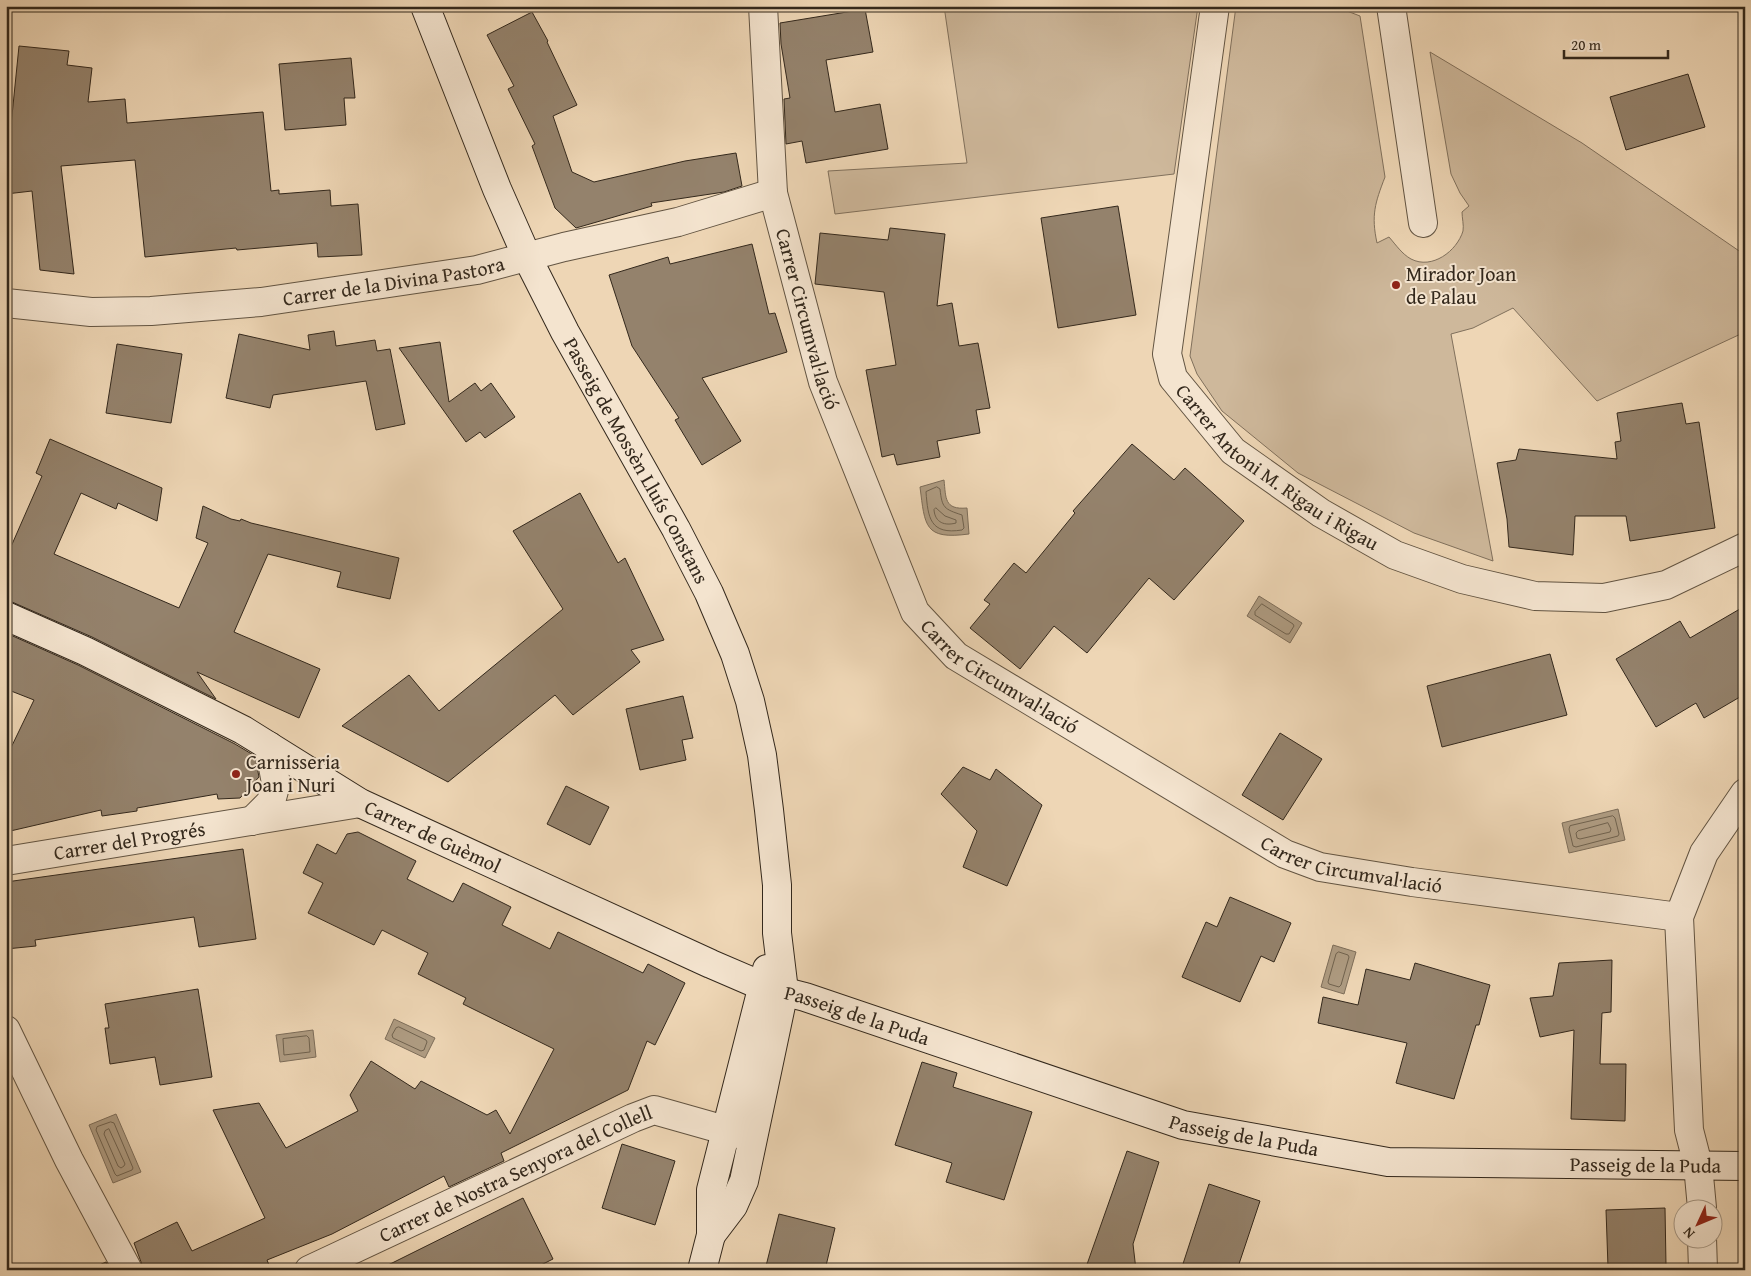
<svg xmlns="http://www.w3.org/2000/svg" width="1751" height="1276" font-family="'Gentium Book Plus',serif">
	<style>
		.green { fill: #ceb89b; stroke: #80705c }
		.water { fill: #ae9b81; stroke: #7d6d59 }
		.lines { fill: none; stroke-linecap: round; stroke-linejoin: round }
		.shore { stroke: #70624e; stroke-width: 1 }
		.building { fill: #94826c; stroke: #33281c }
		.street-casing { stroke: #625442; stroke-width: 30 }
		.secondary-casing { stroke: #33281c; stroke-width: 30 }
		.street { stroke: #f4e4cf; stroke-width: 28 }
		.secondary { stroke: #f4e4cf; stroke-width: 28 }
		.poi-dot { fill: #8f2418; stroke: #f4e4cf; stroke-width: 2 }
		.labels { text-anchor: middle; stroke-width: 4; stroke-linejoin: round; paint-order: stroke }
		.poi-label { font-size: 20px; fill: #33281c; stroke: #f4e4cf; text-anchor: start }
		.street-label { font-size: 20px; fill: #33281c; stroke: #f4e4cf }
	</style>
	<rect width="100%" height="100%" fill="#eed6b5"/>
	<filter id="stains"><feTurbulence type="fractalNoise" baseFrequency=".004" numOctaves="4"/><feColorMatrix values="0 0 0 0 .2 0 0 0 0 .09 0 0 0 0 .02 0 0 0 .5 -.17"/></filter>
	<radialGradient id="worn" r=".72"><stop offset=".6" stop-color="#630" stop-opacity="0"/><stop offset="1" stop-color="#630" stop-opacity=".3"/></radialGradient>
	<path class="green" d="M 944,6 L 1198,6 L 1174,174 L 835,214 L 828,171 L 967,163 Z
		M 1236,6 L 1334,6 L 1360,16 L 1385,177 C 1375,203 1371,215 1377,243 L 1389,237 C 1396,245 1402,254 1411,259 C 1432,270 1457,251 1463,231 C 1464,225 1462,218 1462,212 L 1469,206 L 1460,193 L 1451,174 L 1430,52 L 1582,143 L 1745,255 L 1745,332 L 1597,401 L 1513,308 L 1473,328 L 1451,334 L 1493,561 L 1414,533 L 1298,473 L 1222,411 L 1197,374 L 1190,356 Z"/>
	<path class="water" d="M 944,480 C 946,498 944,510 967,508 L 969,534 C 924,540 925,526 920,487 Z
		M 1259,596 L 1302,623 L 1290,643 L 1247,616 Z
		M 1618,809 L 1625,840 L 1569,853 L 1562,823 Z
		M 1333,945 L 1356,952 L 1344,994 L 1321,987 Z
		M 394,1019 L 435,1038 L 425,1058 L 385,1039 Z
		M 313,1030 L 316,1057 L 280,1062 L 276,1035 Z
		M 116,1114 L 141,1172 L 113,1183 L 89,1125 Z"/>
	<g class="lines">
		<path class="shore" d="M 937,487 L 940,489 C 942,508 944,509 962,515 L 964,528 L 962,530 C 930,535 928,518 926,492 Z
			M 936,508 L 945,516 L 956,520 L 956,523 C 945,526 935,523 934,510 Z
			M 1262,604 L 1293,624 L 1294,626 L 1289,634 L 1286,634 L 1255,615 L 1255,612 Z
			M 1613,816 L 1615,818 L 1619,834 L 1618,836 L 1576,847 L 1573,846 L 1569,829 L 1570,826 Z
			M 1608,823 L 1611,829 L 1610,832 L 1580,839 L 1577,838 L 1576,833 L 1578,831 Z
			M 1339,952 L 1348,955 L 1349,957 L 1341,985 L 1339,987 L 1329,984 L 1328,982 L 1336,954 Z
			M 399,1027 L 426,1040 L 427,1042 L 424,1050 L 421,1051 L 393,1038 L 392,1035 L 396,1028 Z
			M 307,1036 L 309,1038 L 310,1052 L 284,1055 L 283,1039 Z
			M 111,1122 L 114,1123 L 133,1168 L 132,1170 L 117,1176 L 115,1174 L 96,1130 L 97,1127 Z
			M 109,1129 L 125,1164 L 124,1166 L 121,1168 L 118,1166 L 104,1134 L 105,1131 Z"/>
	</g>
	<path class="building" d="M 865,9 L 873,52 L 826,60 L 835,112 L 880,104 L 888,149 L 806,163 L 802,141 L 786,144 L 784,99 L 790,98 L 781,44 L 780,23 Z
		M 532,12 L 548,41 L 547,42 L 577,105 L 553,116 L 572,172 L 594,182 L 685,161 L 736,153 L 742,186 L 724,192 L 651,203 L 652,206 L 576,228 L 555,208 L 532,146 L 535,144 L 508,89 L 514,86 L 487,35 Z
		M 19,46 L 69,51 L 67,65 L 92,68 L 88,102 L 125,99 L 127,123 L 263,112 L 271,191 L 279,190 L 279,194 L 330,190 L 331,206 L 358,204 L 362,255 L 318,257 L 317,243 L 237,250 L 236,248 L 145,257 L 135,160 L 61,166 L 74,274 L 40,270 L 32,191 L 6,194 L 6,175 Z
		M 351,58 L 355,98 L 344,98 L 346,125 L 285,130 L 279,64 Z
		M 1688,74 L 1705,127 L 1626,150 L 1610,97 Z
		M 1118,206 L 1136,315 L 1058,328 L 1041,218 Z
		M 890,228 L 945,234 L 937,306 L 952,303 L 959,346 L 978,343 L 990,408 L 976,410 L 980,433 L 937,441 L 940,457 L 897,465 L 894,454 L 882,457 L 866,370 L 896,365 L 884,292 L 815,284 L 820,233 L 888,240 Z
		M 752,244 L 769,314 L 775,313 L 787,352 L 702,378 L 741,441 L 702,465 L 675,420 L 679,418 L 632,346 L 609,275 L 668,257 L 670,264 Z
		M 334,331 L 336,346 L 375,340 L 377,351 L 390,349 L 405,424 L 376,430 L 366,381 L 273,395 L 270,408 L 226,398 L 239,334 L 310,350 L 308,335 Z
		M 440,342 L 449,402 L 475,383 L 481,391 L 491,383 L 515,417 L 485,438 L 480,432 L 466,442 L 399,348 Z
		M 117,344 L 182,354 L 171,423 L 106,413 Z
		M 1682,403 L 1686,424 L 1699,422 L 1715,528 L 1630,541 L 1626,516 L 1575,516 L 1573,555 L 1509,547 L 1507,519 L 1497,463 L 1516,460 L 1519,449 L 1617,459 L 1615,442 L 1621,441 L 1617,413 Z
		M 50,439 L 162,488 L 157,521 L 118,503 L 116,509 L 81,493 L 54,554 L 179,608 L 208,543 L 196,538 L 203,506 L 231,519 L 240,521 L 241,519 L 251,523 L 399,558 L 390,599 L 337,587 L 341,572 L 268,554 L 234,632 L 320,669 L 299,718 L 197,672 L 216,699 L 92,637 L 12,602 L 6,601 L 6,558 L 42,476 L 36,473 Z
		M 1132,444 L 1174,480 L 1185,468 L 1244,521 L 1174,600 L 1149,578 L 1087,653 L 1054,626 L 1020,669 L 970,628 L 990,604 L 984,600 L 1014,563 L 1026,573 L 1075,513 L 1073,511 Z
		M 580,493 L 618,563 L 625,558 L 664,640 L 631,650 L 640,662 L 573,715 L 555,695 L 448,782 L 342,726 L 409,675 L 439,711 L 563,609 L 513,531 Z
		M 1745,606 L 1745,694 L 1704,718 L 1696,703 L 1656,727 L 1616,659 L 1680,621 L 1690,638 Z
		M 6,633 L 78,665 L 235,744 L 255,756 L 259,777 L 240,798 L 218,799 L 217,794 L 137,808 L 137,811 L 102,816 L 101,810 L 6,832 L 6,758 L 34,700 L 6,689 Z
		M 1550,654 L 1567,715 L 1442,747 L 1427,686 Z
		M 683,696 L 693,738 L 682,740 L 686,760 L 640,770 L 626,709 Z
		M 1280,733 L 1322,759 L 1283,820 L 1242,795 Z
		M 963,767 L 990,780 L 996,769 L 1042,805 L 1007,886 L 963,867 L 977,831 L 941,794 Z
		M 566,786 L 609,807 L 590,845 L 547,824 Z
		M 358,832 L 416,861 L 407,879 L 453,902 L 463,883 L 511,907 L 502,925 L 550,949 L 558,932 L 643,973 L 648,964 L 685,983 L 655,1045 L 647,1041 L 628,1090 L 501,1153 L 504,1161 L 449,1187 L 444,1176 L 332,1234 L 267,1260 L 271,1270 L 144,1270 L 134,1243 L 177,1222 L 192,1251 L 265,1218 L 213,1110 L 259,1103 L 286,1148 L 358,1111 L 350,1095 L 371,1061 L 415,1089 L 421,1081 L 487,1115 L 496,1110 L 510,1134 L 554,1049 L 463,1004 L 466,998 L 418,974 L 428,953 L 382,930 L 374,945 L 308,913 L 323,883 L 303,873 L 317,844 L 336,854 L 347,834 Z
		M 243,849 L 256,939 L 199,947 L 194,917 L 35,940 L 36,946 L 6,949 L 6,882 Z
		M 1230,897 L 1291,923 L 1274,962 L 1261,956 L 1240,1002 L 1182,977 L 1206,922 L 1217,927 Z
		M 1612,960 L 1611,1012 L 1602,1013 L 1600,1064 L 1626,1064 L 1625,1121 L 1571,1119 L 1574,1030 L 1540,1037 L 1530,998 L 1553,996 L 1559,963 Z
		M 1415,963 L 1490,985 L 1479,1025 L 1476,1025 L 1454,1099 L 1396,1083 L 1407,1043 L 1318,1023 L 1323,997 L 1358,1005 L 1366,969 L 1410,980 Z
		M 198,989 L 212,1077 L 160,1085 L 155,1057 L 110,1064 L 105,1028 L 109,1028 L 105,1004 Z
		M 922,1062 L 957,1073 L 953,1087 L 1032,1112 L 1004,1200 L 946,1182 L 952,1163 L 895,1145 Z
		M 622,1144 L 675,1161 L 655,1225 L 602,1208 Z
		M 1127,1151 L 1159,1162 L 1133,1244 L 1136,1270 L 1085,1270 Z
		M 1209,1184 L 1260,1201 L 1237,1270 L 1181,1270 Z
		M 523,1198 L 553,1259 L 531,1270 L 378,1270 Z
		M 1665,1208 L 1666,1265 L 1608,1267 L 1606,1210 Z
		M 779,1214 L 835,1228 L 825,1270 L 765,1270 Z
		M 106,1262 L 110,1270 L 88,1270 Z"/>
	<g class="lines">
		<defs>
			<g id="street">
				<path id="s1" d="M 763,6 L 773,193 L 823,382 L 915,612 L 956,656 L 1285,854 L 1320,867 L 1412,882 L 1679,917"/>
				<path id="s2" d="M 1215,6 L 1167,354 L 1173,378 L 1233,451 L 1321,513 L 1395,555 L 1462,579 L 1535,596 L 1604,598 L 1666,585 L 1745,547"/>
				<path d="M 1391,6 L 1423,223"/>
				<path id="s3" d="M 6,303 L 91,312 L 151,311 L 261,302 L 477,270 L 564,247 L 678,222 L 773,193"/>
				<path d="M 252,821 L 271,802 L 276,783 L 269,746"/>
				<path id="s4" d="M 6,861 L 360,803"/>
				<path d="M 6,1030 L 69,1160 L 128,1270"/>
				<path d="M 1702,1208 L 1698,1165 L 1689,1130 L 1679,917 L 1704,853 L 1745,793"/>
				<path d="M 1702,1238 L 1703,1270"/>
				<path id="s5" d="M 309,1270 L 633,1118 L 654,1110 L 739,1134"/>
			</g>
			<g id="secondary">
				<path id="s6" d="M 425,6 L 497,189 L 527,257 L 565,332 L 676,529 L 709,593 L 735,654 L 750,701 L 762,755 L 769,810 L 777,885 L 777,933 L 784,991 L 744,1181 L 733,1206 L 711,1235"/>
				<path id="s7" d="M 6,616 L 85,651 L 243,730 L 360,803 L 711,964 L 762,986 L 805,997 L 1183,1125 L 1388,1162 L 1745,1166"/>
				<path d="M 702,1270 L 711,1235 L 711,1190 L 767,969"/>
			</g>
		</defs>
		<use href="#street" class="street-casing"/>
		<use href="#secondary" class="secondary-casing"/>
		<use href="#street" class="street"/>
		<use href="#secondary" class="secondary"/>
	</g>
	<g class="poi-dot">
		<circle cx="1396" cy="285" r="5"/>
		<circle cx="236" cy="774" r="5"/>
	</g>
	<g class="labels">
		<g class="poi-label">
			<text x="1406" y="281">Mirador Joan<tspan x="1406" dy="23">de Palau</tspan></text>
			<text x="246" y="769">Carnisseria<tspan x="246" dy="23">Joan i Nuri</tspan></text>
		</g>
		<g class="street-label">
			<text dy="7" stroke="none"><textPath href="#s3" startOffset="390">Carrer de la Divina Pastora</textPath></text>
			<text dy="7" stroke="none"><textPath href="#s1" startOffset="318">Carrer Circumval·lació</textPath></text>
			<text dy="7" stroke="none"><textPath href="#s6" startOffset="502">Passeig de Mossèn Lluís Constans</textPath></text>
			<text dy="7" stroke="none"><textPath href="#s2" startOffset="515">Carrer Antoni M. Rigau i Rigau</textPath></text>
			<text dy="7" stroke="none"><textPath href="#s1" startOffset="738">Carrer Circumval·lació</textPath></text>
			<text dy="7" stroke="none"><textPath href="#s7" startOffset="481">Carrer de Guèmol</textPath></text>
			<text dy="7" stroke="none"><textPath href="#s4" startOffset="125">Carrer del Progrés</textPath></text>
			<text dy="7" stroke="none"><textPath href="#s1" startOffset="1142">Carrer Circumval·lació</textPath></text>
			<text dy="7" stroke="none"><textPath href="#s7" startOffset="942">Passeig de la Puda</textPath></text>
			<text dy="7" stroke="none"><textPath href="#s7" startOffset="1348">Passeig de la Puda</textPath></text>
			<text dy="7" stroke="none"><textPath href="#s7" startOffset="1752">Passeig de la Puda</textPath></text>
			<text dy="7" stroke="none"><textPath href="#s5" startOffset="228">Carrer de Nostra Senyora del Collell</textPath></text>
		</g>
	</g>
	<rect width="1751" height="1276" fill="none" stroke="#eed6b5" stroke-width="25"/>
	<rect x="8" y="8" width="1736" height="1261" fill="none" stroke="#33281c" stroke-width="2.5"/>
	<rect x="12" y="12" width="1726" height="1251" fill="none" stroke="#33281c"/>
	<g transform="translate(1698 1224) rotate(226)"><circle r="24" fill="#f4e4cf" stroke="#a79987"/>
	<path d="M0-4L9 19L0 12L-9 19Z" fill="#8f2418"/>
	<text y="-8" font-size="14" font-weight="bold" text-anchor="middle" fill="#33281c">N</text>
	</g>
	<path d="M1564 50v8h104v-8" fill="none" stroke="#33281c" stroke-width="2.5"/>
	<text x="1571" y="50" font-size="15" fill="#33281c" stroke="#f4e4cf" stroke-width="4" paint-order="stroke">20 m</text>
	<rect width="100%" height="100%" filter="url(#stains)"/>
	<rect width="100%" height="100%" fill="url(#worn)"/>
</svg>
